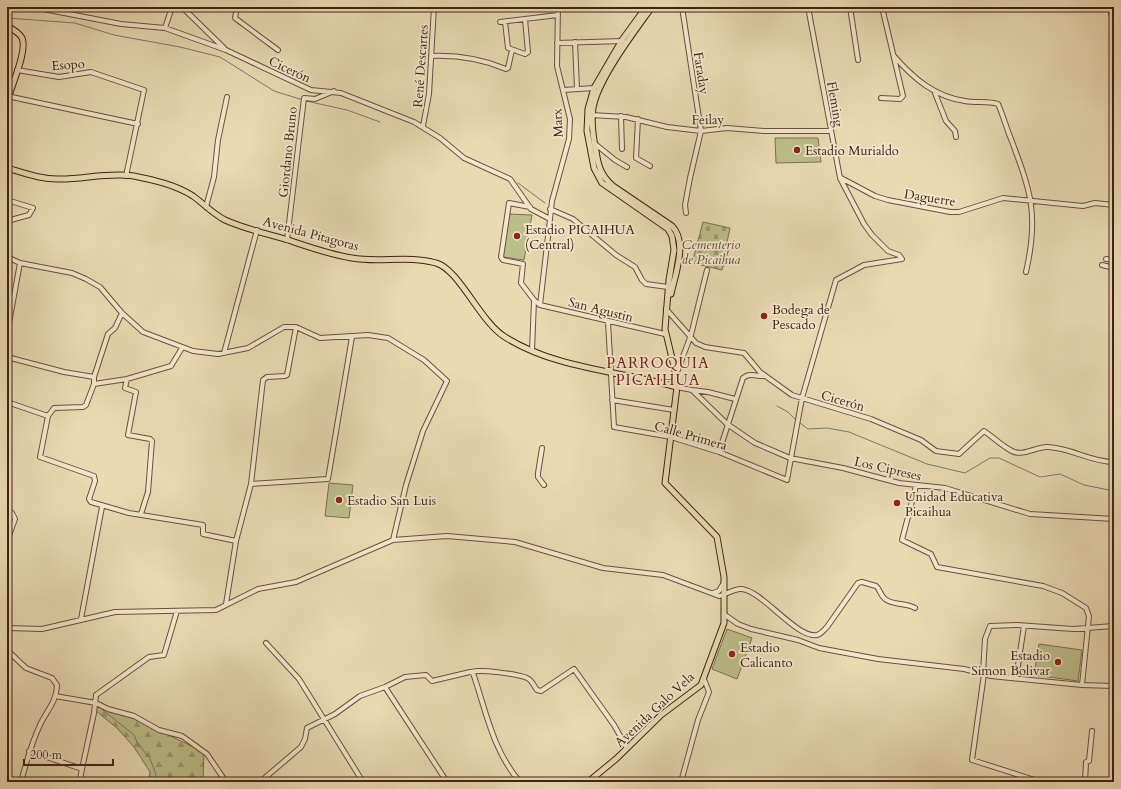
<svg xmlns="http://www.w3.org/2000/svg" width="1121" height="789" font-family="Cardo,serif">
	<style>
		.forest { fill: url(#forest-firs); stroke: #7e7050 }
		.cemetery { fill: url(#cemetery-stones); stroke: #7e7050 }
		.park { fill: #bbbe89; stroke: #7e7050 }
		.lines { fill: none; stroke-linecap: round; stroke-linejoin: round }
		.stream { stroke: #767e6d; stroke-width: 1 }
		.minor-casing { stroke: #6c503d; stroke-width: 6 }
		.major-casing { stroke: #422216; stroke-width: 7 }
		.minor { stroke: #f1e7cd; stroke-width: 4 }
		.major { stroke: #e9dab2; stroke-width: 5 }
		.poi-dot { fill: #8f2418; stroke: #f1e7cd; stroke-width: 1.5 }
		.labels { text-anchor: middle; stroke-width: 3.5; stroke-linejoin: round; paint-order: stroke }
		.street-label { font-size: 13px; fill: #422216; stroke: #f1e7cd }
		.poi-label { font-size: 13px; fill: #422216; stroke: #f1e7cd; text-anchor: start }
		.park-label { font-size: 13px; font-style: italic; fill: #604933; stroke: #f1e7cd }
		.quarter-label { font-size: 15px; letter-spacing: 1px; fill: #7a1f14; stroke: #f1e7cd }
	</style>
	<defs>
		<pattern id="forest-firs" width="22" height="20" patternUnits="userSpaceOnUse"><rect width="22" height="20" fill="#bbbe89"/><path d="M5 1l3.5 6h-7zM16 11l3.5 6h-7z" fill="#9a9a6f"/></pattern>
		<pattern id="cemetery-stones" width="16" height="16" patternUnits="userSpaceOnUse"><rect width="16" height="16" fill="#bbbe89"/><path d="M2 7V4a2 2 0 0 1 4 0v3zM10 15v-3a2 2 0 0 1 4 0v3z" fill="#9a9a6f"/></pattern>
	</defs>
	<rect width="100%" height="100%" fill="#e9dab2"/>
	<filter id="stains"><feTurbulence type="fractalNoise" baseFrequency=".005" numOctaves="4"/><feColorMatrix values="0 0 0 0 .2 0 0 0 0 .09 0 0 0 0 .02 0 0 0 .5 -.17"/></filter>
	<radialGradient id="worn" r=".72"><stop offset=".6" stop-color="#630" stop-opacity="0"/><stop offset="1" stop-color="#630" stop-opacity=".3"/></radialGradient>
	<path class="forest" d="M 99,702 L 204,752 L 203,782 L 149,782 L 150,772 L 134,747 L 117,728 L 96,711 L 97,705 Z"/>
	<path class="cemetery" d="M 703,222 L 730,228 L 726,247 L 729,249 L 722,270 L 692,263 Z"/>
	<path class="park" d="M 775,138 L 818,138 L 821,162 L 776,163 Z
		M 509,214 L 532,215 L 524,260 L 503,257 Z
		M 329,483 L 353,485 L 349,518 L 325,516 Z
		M 727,629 L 752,638 L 737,679 L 712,669 Z
		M 1039,644 L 1082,650 L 1078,681 L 1034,675 Z"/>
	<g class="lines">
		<path class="stream" d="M 7,18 L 75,23 L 114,35 L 180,47 L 220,57 L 274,91 L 303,100
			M 306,101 L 347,110 L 380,122
			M 518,183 L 545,203
			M 777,406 L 788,412 L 797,421
			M 800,423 L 808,429 L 827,428 L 849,432 L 927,464 L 965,473 L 990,458 L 999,458 L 1040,477 L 1060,474 L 1084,485 L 1114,491
			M 98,706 L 134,735 L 137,742 L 150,759 L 156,774 L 154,782"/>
		<defs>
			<path id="minor" d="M 33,7 L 121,24 L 165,28 L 226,50 L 311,90 L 341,93 L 414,122 L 440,138 L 464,158 L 510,179 L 531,209 L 550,219 L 552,201 L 569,139 L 570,119 L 557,66 L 558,7
				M 182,7 L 224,48
				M 237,7 L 235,18 L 278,50
				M 682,7 L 701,131 L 690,178 L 685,205 L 686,213
				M 850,7 L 858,60
				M 1081,7 L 1114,9
				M 1110,8 L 1114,25
				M 500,22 L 558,15
				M 505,22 L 508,48 L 525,54 L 528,52 L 525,19
				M 165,28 L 172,7
				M 575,42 L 577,89
				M 557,43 L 623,41
				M 431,56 C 457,55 482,59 506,69 L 508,68 L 512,50
				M 894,56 C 913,78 935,97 965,101 C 976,103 988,101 998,104 C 1003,115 1006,127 1011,139 C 1031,192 1039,215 1026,272
				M 17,70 L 59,77 L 91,72 L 144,90 L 126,176
				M 563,90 L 594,88
				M 935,93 L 946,121 L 955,131 L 956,137
				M 7,96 L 138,124
				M 881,98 L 900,99 L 903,96 L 882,7
				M 591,115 L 626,117 L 667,127 L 701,131 L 727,128 L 764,131 L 831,131
				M 621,116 L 622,149
				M 638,119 L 636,158 L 650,166
				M 423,126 L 429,94 L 434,7
				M 594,143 L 615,160 L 627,167
				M 841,178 L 875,196 L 888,200 L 950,212 L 959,212 L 1003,198 L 1083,206 L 1095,203 L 1114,205
				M 7,200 L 33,208 L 29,215 L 7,221
				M 206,207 L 214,177 L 218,140 L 227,97
				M 530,207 L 509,203 L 501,257 L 503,260 L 523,264 L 521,283 L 534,300 L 540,305 L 665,334
				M 550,209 L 573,219 L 616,255 L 635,267 L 642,280 L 646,284 L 668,287
				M 287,240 L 304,98 L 315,99 L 334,91
				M 7,257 L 20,263 L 72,273 L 86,279 L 100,287 L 122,313 L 143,332 L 193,351 L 218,354 L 248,348 L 284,327 L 296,327 L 287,375 L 285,376 L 267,377 L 263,380 L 251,484 L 236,541 L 226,604
				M 1106,259 L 1114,260
				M 1102,265 L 1114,268
				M 540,305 L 550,219
				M 666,309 L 696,343 L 705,347 L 744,353 L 760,372 L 792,395 L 871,419 L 921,440 L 936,451 L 959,454 L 984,431 C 993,437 1002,446 1012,451 C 1023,457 1037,446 1048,447 C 1072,448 1090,462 1114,462
				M 608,322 L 614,427 L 671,437 L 719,452 L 787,480 L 802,398 L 836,280 L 864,265 L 902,259 L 899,255 L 888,251 L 872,235 L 864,224 L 840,178 L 808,7
				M 296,327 L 320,338 L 368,335 L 388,338 L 424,360 L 447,381 L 423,431 L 406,485 L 393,540
				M 7,334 L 20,263
				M 182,348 L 171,366 L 127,379 L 94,384 L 86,405 L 83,407 L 54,408 L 48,416 L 40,457 L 94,476 L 95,481 L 89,499 L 91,502 L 129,513 L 203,525 L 203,534 L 236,541
				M 532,351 L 534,300
				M 224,353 L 257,230
				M 7,357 L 64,372 L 94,377 L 94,384
				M 676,375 L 691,335 L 707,270
				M 94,377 L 108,334 L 115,328 L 122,313
				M 127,379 L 125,388 L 136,392 L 128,435 L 150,439 L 152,441 L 148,492 L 141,514
				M 677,387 L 692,390 L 727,424 L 755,443 L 790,458 L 843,468 L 899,483 L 945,488 L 1030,514 L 1114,519
				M 692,390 L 708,392 L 735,399
				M 612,400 L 674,410
				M 7,402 L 48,416
				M 542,448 L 538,473 L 538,477 L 544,485
				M 719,452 L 743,378 C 751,372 756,377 765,376
				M 251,484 L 328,479 L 352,337
				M 916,486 L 902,540 L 931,554 L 937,567 L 1043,586 L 1062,593 L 1086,608 L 1089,616 L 1082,685
				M 7,510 L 12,513 L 15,519 L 7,541
				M 713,593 L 719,591 L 723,584
				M 725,615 L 738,624 L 751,629 L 798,640 L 819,648 L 878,659 L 964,669 L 991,676 L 1082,685 L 1114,686
				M 81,619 L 102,507
				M 7,628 L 42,629 L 115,612 L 216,610 L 258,589 L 296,582 L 393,540 L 447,536 L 515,542 L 603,568 L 663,575 L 719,596 C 726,595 734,588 742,589 C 764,592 797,639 817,635 C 821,634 824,630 827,627 L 858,583 L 862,582 L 876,586 C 880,589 880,595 885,599 C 894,606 905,602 915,608
				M 266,643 L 299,679 L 363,782
				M 7,650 L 26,668 L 52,678 L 57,685 C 57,701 46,712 40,725 C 31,744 26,763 21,782
				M 471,672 C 481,669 517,674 527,678 C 532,680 534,686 537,690 L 541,691 L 574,669 L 614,725 L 627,748
				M 983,673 L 985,639 L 990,626 L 1017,625 L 1073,629 L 1114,626
				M 984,674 L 972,760 L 1041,782
				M 1016,678 L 1024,626
				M 385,687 L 447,782
				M 55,696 L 96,703 L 108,709 L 134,716 L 159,730 L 182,736 L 207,754 L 226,782
				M 29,751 L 82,769 L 80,779 L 83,782
				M 82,769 L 94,713 L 96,695 L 149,657 L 164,655 L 177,611
				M 260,782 L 301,747 L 305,739 L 307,728 L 335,714 L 360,696 L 385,687 L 405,677 L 426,675 L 432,681 L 470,672 L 473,673 C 486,711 493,751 520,782
				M 681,782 L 698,720 L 709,692 L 704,679
				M 1085,782 L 1086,762 L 1089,761 L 1092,731"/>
			<path id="major" d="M 652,7 C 634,32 598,79 593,108 C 591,122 593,137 596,151 C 598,165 601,176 613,186 L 672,226 C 688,242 675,275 671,294
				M 7,26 C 12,29 19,32 22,38 C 28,51 10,88 7,103
				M 7,168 C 24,173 43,180 61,179 C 84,179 111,172 134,176 C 154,180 176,185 193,196 C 204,204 213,214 225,220 C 245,229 268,234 288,240 C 309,247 331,255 352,258 C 379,263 409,255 436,263 C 459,269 480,322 505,337 C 556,369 620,371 677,387
				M 588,782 L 616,759 L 661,715 L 701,685 L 724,623 L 724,577 L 717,537 L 665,483 L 677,387 L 676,375 L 665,329 L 669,280 L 674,250 L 672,236 L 668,229 L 602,183 L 594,168 L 587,131 L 588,109 L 594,88 L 622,40 L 646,7"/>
		</defs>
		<use href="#minor" class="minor-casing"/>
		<use href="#major" class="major-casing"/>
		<use href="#minor" class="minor"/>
		<use href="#major" class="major"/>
	</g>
	<g class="poi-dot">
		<circle cx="797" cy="150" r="4"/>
		<circle cx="517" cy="236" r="4"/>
		<circle cx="764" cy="316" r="4"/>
		<circle cx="339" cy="500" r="4"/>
		<circle cx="897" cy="503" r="4"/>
		<circle cx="732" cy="654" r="4"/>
		<circle cx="1058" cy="662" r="4"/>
	</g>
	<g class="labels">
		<g class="street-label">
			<text transform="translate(68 64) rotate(-4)" y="5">Esopo</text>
			<text transform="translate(420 66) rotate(-86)" y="5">René Descartes</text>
			<text transform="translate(290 69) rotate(25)" y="5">Cicerón</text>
			<text transform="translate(702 73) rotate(81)" y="5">Faraday</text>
			<text transform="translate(836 104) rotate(80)" y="5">Fleming</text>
			<text transform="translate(708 119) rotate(-1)" y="5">Feilay</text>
			<text transform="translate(557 123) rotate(-93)" y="5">Marx</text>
			<text transform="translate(287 152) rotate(-84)" y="5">Giordano Bruno</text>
			<text transform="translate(930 197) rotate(9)" y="5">Daguerre</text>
			<text transform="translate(311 233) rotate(15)" y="5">Avenida Pitagoras</text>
			<text transform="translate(601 309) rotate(14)" y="5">San Agustin</text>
			<text transform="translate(843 400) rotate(16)" y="5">Cicerón</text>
			<text transform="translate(691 435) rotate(16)" y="5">Calle Primera</text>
			<text transform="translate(888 468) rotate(13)" y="5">Los Cipreses</text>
			<text transform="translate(654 709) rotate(-43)" y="5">Avenida Galo Vela</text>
		</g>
		<g class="poi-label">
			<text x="805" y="155">Estadio Murialdo</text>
			<text x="525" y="234">Estadio PICAIHUA<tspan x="525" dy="15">(Central)</tspan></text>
			<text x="772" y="314">Bodega de<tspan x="772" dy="15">Pescado</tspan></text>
			<text x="905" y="501">Unidad Educativa<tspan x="905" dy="15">Picaihua</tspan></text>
			<text x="347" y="505">Estadio San Luis</text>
			<text x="740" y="652">Estadio<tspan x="740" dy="15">Calicanto</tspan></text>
			<text x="1050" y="660" text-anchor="end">Estadio<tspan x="1050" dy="15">Simon Bolivar</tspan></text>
		</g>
		<g class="park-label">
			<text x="711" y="249">Cementerio<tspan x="711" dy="15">de Picaihua</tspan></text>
		</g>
		<g class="quarter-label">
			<text x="658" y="368">PARROQUIA<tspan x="658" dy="17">PICAIHUA</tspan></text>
		</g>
	</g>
	<rect width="1121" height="789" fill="none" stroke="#e9dab2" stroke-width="24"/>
	<rect x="8" y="8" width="1105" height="773" fill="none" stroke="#422216" stroke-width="2"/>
	<rect x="12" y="12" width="1097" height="765" fill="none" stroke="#422216"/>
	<path d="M24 759v6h89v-6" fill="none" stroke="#422216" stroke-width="2"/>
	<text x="30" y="759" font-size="12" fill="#422216" stroke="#f1e7cd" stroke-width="3" paint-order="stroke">200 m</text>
	<rect width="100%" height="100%" filter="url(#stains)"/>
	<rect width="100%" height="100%" fill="url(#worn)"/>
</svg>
